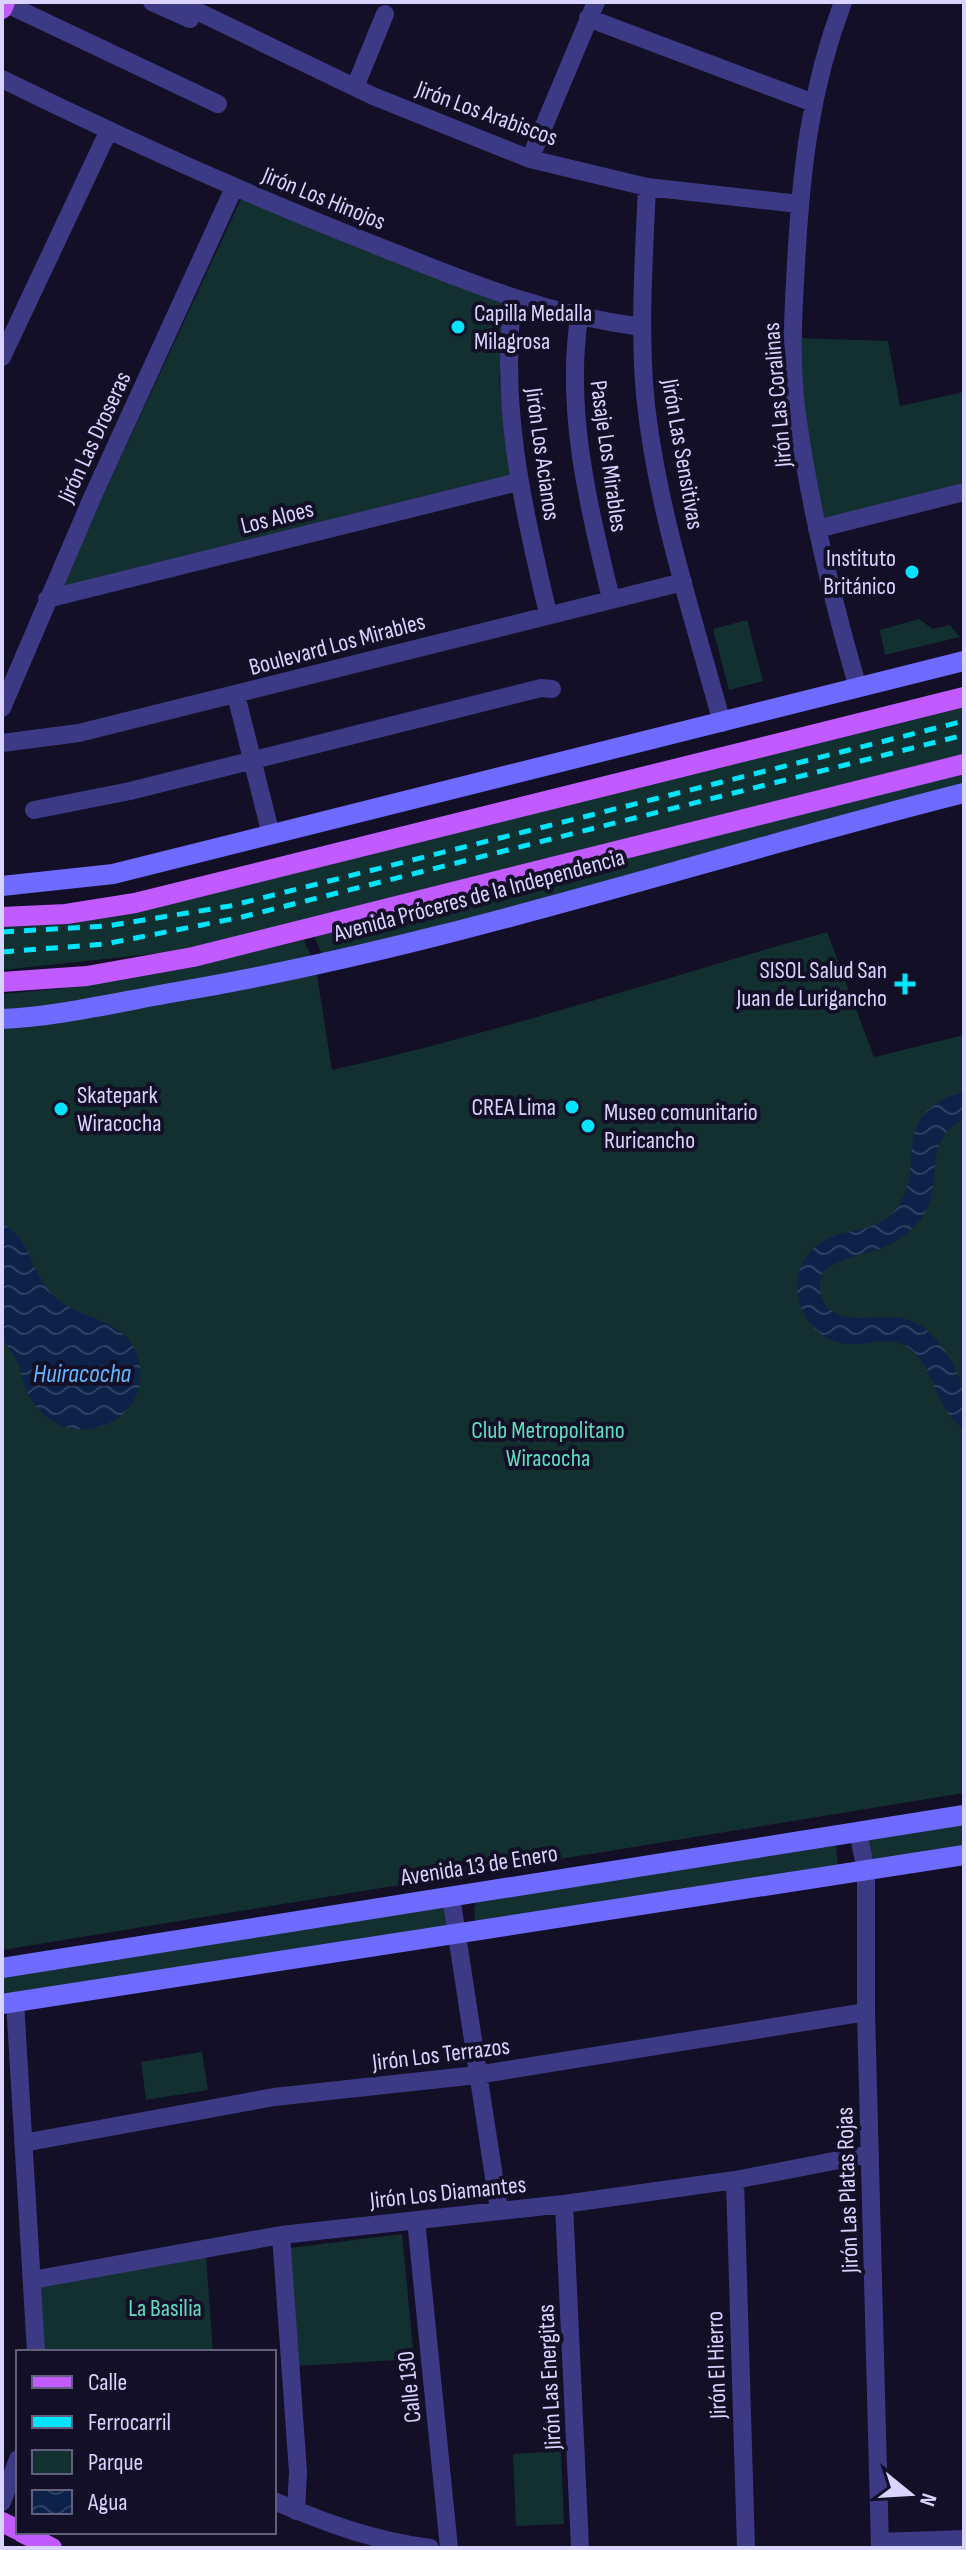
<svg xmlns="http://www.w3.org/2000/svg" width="966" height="2550" font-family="'Sofia Sans Condensed',sans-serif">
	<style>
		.green { fill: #12302f }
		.water { fill: url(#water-waves) }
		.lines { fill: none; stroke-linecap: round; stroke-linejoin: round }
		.street { stroke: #3d3a85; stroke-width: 18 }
		.secondary { stroke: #6f6bff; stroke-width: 20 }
		.primary { stroke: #c25bff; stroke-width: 20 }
		.rail { stroke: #00e5ff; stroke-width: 5; stroke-dasharray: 12 10; stroke-linecap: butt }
		.poi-dot { fill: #00e5ff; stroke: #130f26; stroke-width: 3 }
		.labels { text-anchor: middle; stroke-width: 8; stroke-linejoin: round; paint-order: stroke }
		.street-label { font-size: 24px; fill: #d9d4ff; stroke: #130f26 }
		.poi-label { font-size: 24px; fill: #d9d4ff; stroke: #130f26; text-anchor: start }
		.park-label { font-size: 24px; fill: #5fe0c0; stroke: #130f26 }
		.water-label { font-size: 26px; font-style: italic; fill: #62b6ff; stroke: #130f26 }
	</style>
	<defs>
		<pattern id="water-waves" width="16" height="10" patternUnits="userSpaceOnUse" patternTransform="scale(2)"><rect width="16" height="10" fill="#0c2248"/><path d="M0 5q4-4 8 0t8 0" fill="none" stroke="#2f4163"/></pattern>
	</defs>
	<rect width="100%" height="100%" fill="#130f26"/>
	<path class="green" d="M 241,199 L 507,305 L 499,381 L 510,477 L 59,590 Z
		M 798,338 L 888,341 L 900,406 L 964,392 L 964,483 L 821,520 L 806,422 Z
		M 919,619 L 933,629 L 950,625 L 960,637 L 885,655 L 880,630 Z
		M 747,620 L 763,681 L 729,690 L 713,629 Z
		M 964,707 L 964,754 L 179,951 L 2,970 L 2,926 L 110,917 Z
		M 964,773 L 964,788 L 330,956 L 323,957 L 315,938 L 317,933 Z
		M 827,932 L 874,1057 L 964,1035 L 964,1793 L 2,1950 L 2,1028 L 82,1018 L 317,975 L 332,1070 C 499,1033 662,978 827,932 Z
		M 304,940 L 310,954 L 306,961 L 2,1014 L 2,994 L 57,989 L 188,967 Z
		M 964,1821 L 964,1846 L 873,1862 L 868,1837 Z
		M 829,1845 L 836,1847 L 838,1868 L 475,1921 L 474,1907 L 478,1901 Z
		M 447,1907 L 447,1932 L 2,1997 L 2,1975 Z
		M 202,2052 L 208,2090 L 146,2100 L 141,2062 Z
		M 402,2234 L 414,2359 L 297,2366 L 289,2248 Z
		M 206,2256 L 213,2352 L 42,2352 L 38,2287 Z
		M 561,2451 L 564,2524 L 516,2526 L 513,2454 Z"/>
	<path class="water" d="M 964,1091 L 964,1118 C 917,1146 948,1182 921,1219 C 911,1231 897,1242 882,1248 C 859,1258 808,1258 822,1299 C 828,1314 843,1317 857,1318 C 871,1319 886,1316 900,1318 C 933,1322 956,1363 964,1393 C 966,1404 964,1419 964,1430 C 934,1406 935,1369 911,1349 C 889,1331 858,1351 834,1341 C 797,1327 783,1275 815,1247 C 841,1224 879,1238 900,1204 C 926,1161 888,1115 964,1091 Z
		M 2,1223 C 33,1239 30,1277 58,1300 C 82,1319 119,1318 134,1348 C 165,1412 78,1461 35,1405 C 26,1393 23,1379 19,1366 C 15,1355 4,1344 2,1333 C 0,1299 2,1258 2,1223 Z"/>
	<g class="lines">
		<path class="street" d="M 152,2 L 190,19
			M 178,2 L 373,96 L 530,159 L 647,187 L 799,204
			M 843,2 C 810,89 801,171 796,264 C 793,315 790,364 797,415 C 810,507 832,599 858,688
			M 5,3 L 218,104
			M 588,18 L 811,102
			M 2,79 C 124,139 248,195 375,245 C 468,282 540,313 641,327
			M 355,87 L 385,14
			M 530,159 L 596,2
			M 647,187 C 644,256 639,325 645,395 C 656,506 693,616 722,723
			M 513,300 C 499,408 524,509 548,614
			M 579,318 C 565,414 589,506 611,599
			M 2,357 L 109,130
			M 817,529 L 964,492
			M 47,599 L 518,482
			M 236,695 L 271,835
			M 2,708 L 92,498 L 234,188
			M 2,743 L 79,733 L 683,582
			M 34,810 L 130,791 L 541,688 L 552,689
			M 858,1832 L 866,1871 L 866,2012 L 880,2548
			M 451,1896 L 499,2210
			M 15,2002 L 36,2352
			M 23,2143 L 274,2097 L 477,2075 L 866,2012
			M 735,2180 L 746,2548
			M 564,2204 L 580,2548
			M 416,2220 L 449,2548
			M 281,2235 L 298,2472 L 296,2511
			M 32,2280 L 281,2235 L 564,2204 L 735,2180 L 870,2154
			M 274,2501 C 326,2523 374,2541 430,2548
			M 2,2502 L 18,2459
			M 880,2542 L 964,2539"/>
		<path class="secondary" d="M 2,886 L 113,874 L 964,661
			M 2,1019 C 61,1016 118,1002 176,992 C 443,947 702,859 964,793
			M 2,1968 L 964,1815
			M 2,2004 L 964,1855"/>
		<path class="primary" d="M 2,9 L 5,2
			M 2,917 L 66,914 L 135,903 L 964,697
			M 2,982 L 87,976 L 193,957 L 964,764
			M 2,2522 L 18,2530
			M 21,2532 L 52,2548"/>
		<path class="rail" d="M 2,932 L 107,926 L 230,906 L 964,721
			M 2,952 L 105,944 L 242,917 L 964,735"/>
	</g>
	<g class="poi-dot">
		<circle cx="458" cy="327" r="8"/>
		<circle cx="912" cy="572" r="8"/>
		<path d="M901 972h8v8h8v8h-8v8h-8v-8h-8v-8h8z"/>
		<circle cx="572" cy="1107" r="8"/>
		<circle cx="61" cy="1109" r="8"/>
		<circle cx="588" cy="1126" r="8"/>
	</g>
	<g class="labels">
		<g class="street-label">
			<text transform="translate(487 113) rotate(20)" y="8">Jirón Los Arabiscos</text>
			<text transform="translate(324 198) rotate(22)" y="8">Jirón Los Hinojos</text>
			<text transform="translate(777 395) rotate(-95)" y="8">Jirón Las Coralinas</text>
			<text transform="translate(94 437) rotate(-65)" y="8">Jirón Las Droseras</text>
			<text transform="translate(543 454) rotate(82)" y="8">Jirón Los Acianos</text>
			<text transform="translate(683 454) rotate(80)" y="8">Jirón Las Sensitivas</text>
			<text transform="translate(609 456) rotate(82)" y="8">Pasaje Los Mirables</text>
			<text transform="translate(277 517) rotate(-14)" y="8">Los Aloes</text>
			<text transform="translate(337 644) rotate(-15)" y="8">Boulevard Los Mirables</text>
			<text transform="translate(479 895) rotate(-15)" y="8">Avenida Próceres de la Independencia</text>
			<text transform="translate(479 1865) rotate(-9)" y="8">Avenida 13 de Enero</text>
			<text transform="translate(441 2054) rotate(-7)" y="8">Jirón Los Terrazos</text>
			<text transform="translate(847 2190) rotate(-92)" y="8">Jirón Las Platas Rojas</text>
			<text transform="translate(448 2192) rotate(-6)" y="8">Jirón Los Diamantes</text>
			<text transform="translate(716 2365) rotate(-92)" y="8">Jirón El Hierro</text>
			<text transform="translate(549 2377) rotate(-93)" y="8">Jirón Las Energitas</text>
			<text transform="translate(409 2387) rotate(-96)" y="8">Calle 130</text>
		</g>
		<g class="poi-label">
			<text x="474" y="321">Capilla Medalla<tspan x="474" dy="28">Milagrosa</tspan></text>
			<text x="896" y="566" text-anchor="end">Instituto<tspan x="896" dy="28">Británico</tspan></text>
			<text x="887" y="978" text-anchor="end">SISOL Salud San<tspan x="887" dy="28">Juan de Lurigancho</tspan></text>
			<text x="77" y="1103">Skatepark<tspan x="77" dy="28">Wiracocha</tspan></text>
			<text x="556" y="1115" text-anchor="end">CREA Lima</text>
			<text x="604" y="1120">Museo comunitario<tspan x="604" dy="28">Ruricancho</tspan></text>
		</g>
		<g class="park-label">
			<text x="548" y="1438">Club Metropolitano<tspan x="548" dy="28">Wiracocha</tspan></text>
			<text x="165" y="2316">La Basilia</text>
		</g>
		<g class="water-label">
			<text x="82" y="1382">Huiracocha</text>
		</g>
	</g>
	<rect width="966" height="2550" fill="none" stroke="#d9d4ff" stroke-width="8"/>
	<rect x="16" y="2350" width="260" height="184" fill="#130f26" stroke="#625e7d" stroke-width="2"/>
	<rect x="32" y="2376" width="40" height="12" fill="#c25bff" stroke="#625e7d" stroke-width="2"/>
	<text x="88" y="2390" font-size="24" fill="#d9d4ff">Calle</text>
	<rect x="32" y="2416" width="40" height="12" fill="#00e5ff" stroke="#625e7d" stroke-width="2"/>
	<text x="88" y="2430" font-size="24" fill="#d9d4ff">Ferrocarril</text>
	<rect x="32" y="2450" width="40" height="24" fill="#12302f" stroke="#625e7d" stroke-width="2"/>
	<text x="88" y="2470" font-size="24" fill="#d9d4ff">Parque</text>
	<rect x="32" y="2490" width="40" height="24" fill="url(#water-waves)" stroke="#625e7d" stroke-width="2"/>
	<text x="88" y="2510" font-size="24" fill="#d9d4ff">Agua</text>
	<g transform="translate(910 2494) rotate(108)" stroke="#130f26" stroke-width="6" paint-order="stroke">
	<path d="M0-6L14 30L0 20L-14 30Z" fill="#d9d4ff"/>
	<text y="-12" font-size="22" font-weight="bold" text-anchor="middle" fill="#d9d4ff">N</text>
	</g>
</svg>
